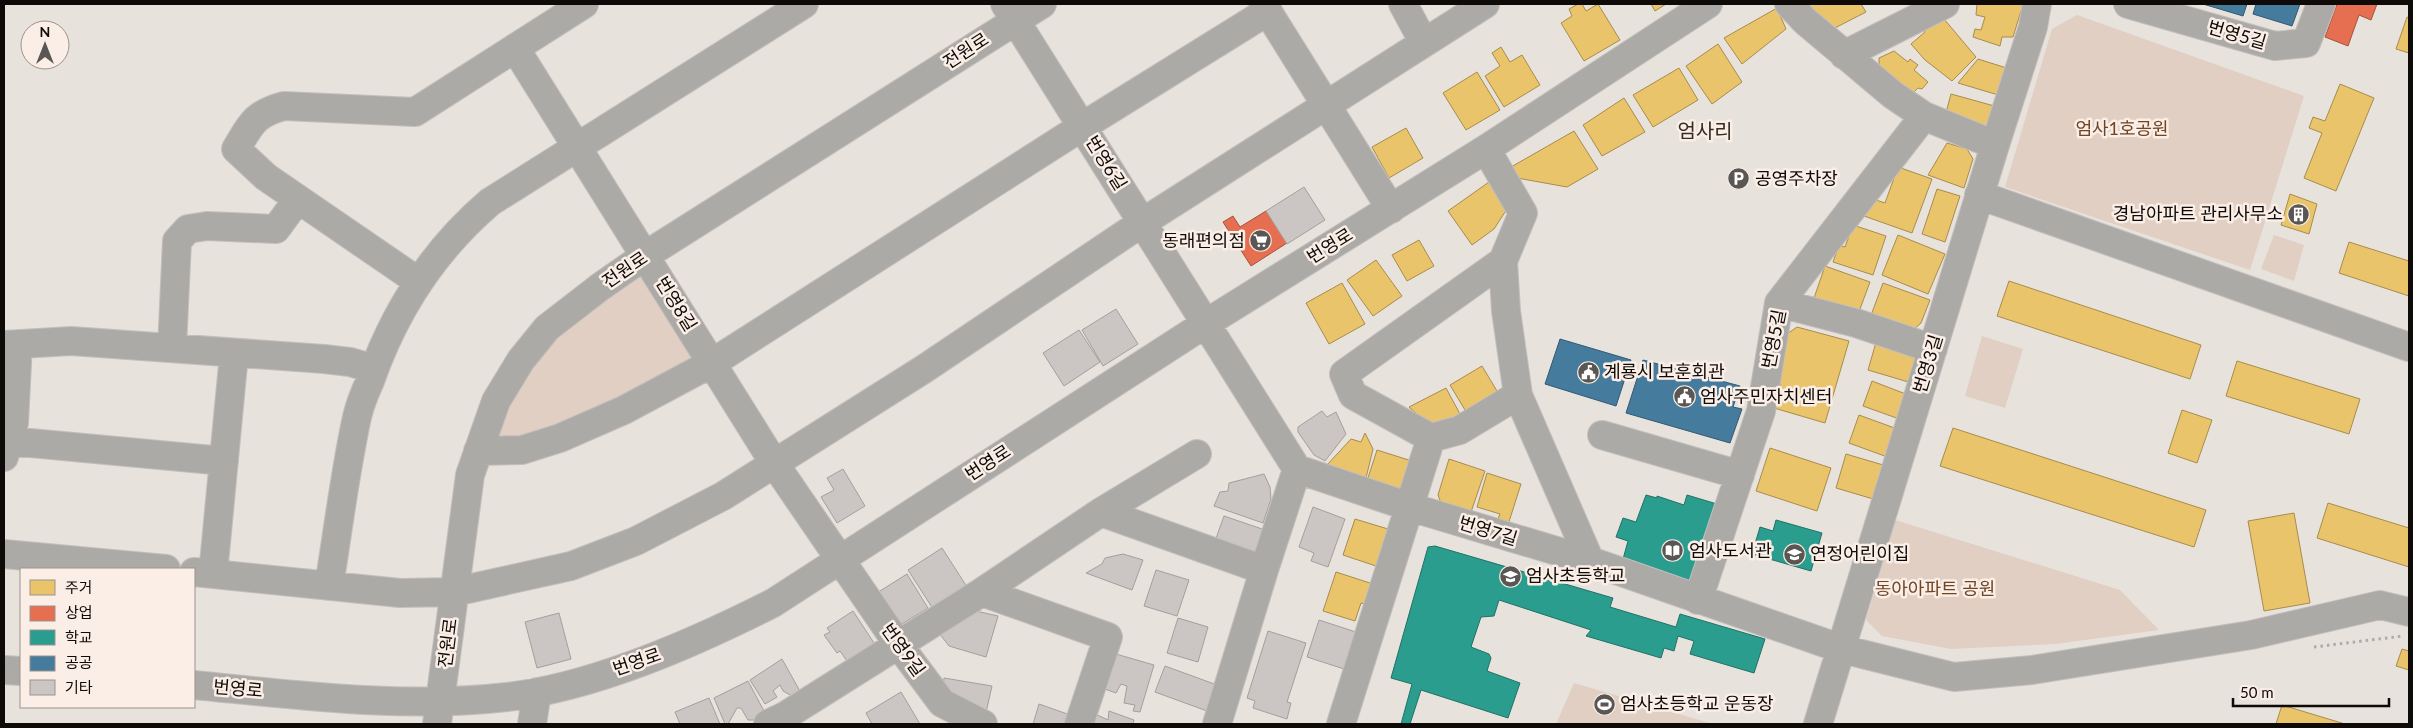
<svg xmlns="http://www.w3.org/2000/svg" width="2413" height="728" font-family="Lato,'Noto Sans KR',sans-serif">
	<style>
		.green { fill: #e0cfc2 }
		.homes { fill: #e9c46a; stroke: #a78c4d }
		.shops { fill: #e76f51; stroke: #a6513b }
		.schools { fill: #2a9d8f; stroke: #227166 }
		.public { fill: #457b9d; stroke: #345970 }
		.building { fill: #cbc6c3; stroke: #a49f9c }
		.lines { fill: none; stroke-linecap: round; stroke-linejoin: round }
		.minor-casing { stroke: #c4bfbc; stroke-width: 30 }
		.path { stroke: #adaba7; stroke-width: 3; stroke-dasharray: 2.5 4; stroke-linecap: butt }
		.minor { stroke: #acaaa7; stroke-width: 28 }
		.labels { text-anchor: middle; stroke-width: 5; stroke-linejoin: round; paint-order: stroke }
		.street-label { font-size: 18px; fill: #0e0a08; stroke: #faeee6 }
		.park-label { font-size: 18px; fill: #6f4525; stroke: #faeee6 }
		.poi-label { font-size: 18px; fill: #0e0a08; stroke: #faeee6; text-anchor: start }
		.quarter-label { font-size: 20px; fill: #352c26; stroke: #faeee6 }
	</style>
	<rect width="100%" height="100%" fill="#e8e2dd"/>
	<path class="green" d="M 2077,15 L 2304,96 L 2250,270 L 2005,187 L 2052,29 Z
		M 2274,235 L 2304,245 L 2294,281 L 2261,269 Z
		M 646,255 L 712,363 L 624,410 L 478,451 L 521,360 Z
		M 1982,336 L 2023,349 L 2005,408 L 1965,396 Z
		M 1895,520 L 2120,590 L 2159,630 L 2055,644 L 1951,649 L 1882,636 L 1866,620 Z
		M 1574,683 L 1713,724 L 1556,724 Z"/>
	<path class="homes" d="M 1578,4 L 1582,4 L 1586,11 L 1598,4 L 1620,40 L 1584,61 L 1561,23 L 1572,16 L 1569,9 Z
		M 1651,4 L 1666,4 L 1655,11 Z
		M 1804,4 L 1861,4 L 1866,12 L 1831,30 Z
		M 1977,4 L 2027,4 L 2026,11 L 2021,11 L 2013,37 L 2002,37 L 2000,46 L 1973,37 L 1975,29 L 1981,30 L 1985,17 L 1976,15 Z
		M 1777,8 L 1786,29 L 1742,64 L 1724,38 Z
		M 1939,13 L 1976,57 L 1952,81 L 1925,60 L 1911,44 L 1925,32 L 1918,23 Z
		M 2407,17 L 2409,18 L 2409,53 L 2396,49 Z
		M 1718,44 L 1742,82 L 1712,104 L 1686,66 Z
		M 1501,47 L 1510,62 L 1522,55 L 1540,85 L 1504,107 L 1485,76 L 1500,66 L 1492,53 Z
		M 1894,51 L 1908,62 L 1910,59 L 1918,65 L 1914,70 L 1928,82 L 1922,89 L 1918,88 L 1910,96 L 1879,73 L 1879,58 Z
		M 1978,59 L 2013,70 L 2005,97 L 1958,83 Z
		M 1679,68 L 1698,100 L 1653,127 L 1633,95 Z
		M 1477,72 L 1500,110 L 1466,130 L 1443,93 Z
		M 2340,84 L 2374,98 L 2336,191 L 2304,178 L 2322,133 L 2309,128 L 2313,117 L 2325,121 Z
		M 1951,94 L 1998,107 L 1991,123 L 1975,131 L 1944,120 Z
		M 1624,98 L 1645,132 L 1602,156 L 1583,125 Z
		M 1406,128 L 1423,158 L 1389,178 L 1372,147 Z
		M 1574,131 L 1598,169 L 1567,187 L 1517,178 L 1511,167 Z
		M 1947,143 L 1967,149 L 1973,159 L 1964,188 L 1928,175 Z
		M 1898,167 L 1932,179 L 1912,233 L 1864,216 L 1870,198 L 1885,203 Z
		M 1489,182 L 1507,209 L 1494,229 L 1472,245 L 1448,211 Z
		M 1937,189 L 1960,196 L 1945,242 L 1922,234 Z
		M 2290,194 L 2317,204 L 2309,234 L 2281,225 Z
		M 1853,225 L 1886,236 L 1873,275 L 1833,262 L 1839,245 L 1845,247 Z
		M 1898,235 L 1945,254 L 1928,294 L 1882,275 Z
		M 1419,240 L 1434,266 L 1407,281 L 1392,255 Z
		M 2349,242 L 2409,261 L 2409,296 L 2339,273 Z
		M 1376,260 L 1402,296 L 1373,316 L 1347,280 Z
		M 1825,266 L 1870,282 L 1857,317 L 1813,301 Z
		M 2009,281 L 2201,345 L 2190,379 L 1997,316 Z
		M 1342,283 L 1365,324 L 1329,344 L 1306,303 Z
		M 1883,283 L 1930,300 L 1921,323 L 1910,333 L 1870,318 Z
		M 1797,327 L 1849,341 L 1825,423 L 1774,408 L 1780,389 L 1783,345 L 1787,334 Z
		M 1877,339 L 1925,353 L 1915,384 L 1868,370 Z
		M 2237,361 L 2360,399 L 2349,434 L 2226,396 Z
		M 1482,366 L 1500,396 L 1468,415 L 1450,385 Z
		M 1872,381 L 1911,396 L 1902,420 L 1863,406 Z
		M 1446,388 L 1460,414 L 1433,428 L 1409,407 Z
		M 2182,410 L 2212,420 L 2197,463 L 2168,453 Z
		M 1859,415 L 1900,430 L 1890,458 L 1849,443 Z
		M 1953,428 L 2206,510 L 2194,547 L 1940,466 Z
		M 1365,433 L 1373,449 L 1366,478 L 1326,466 L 1351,439 L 1361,442 Z
		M 1770,448 L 1831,468 L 1817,511 L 1756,491 Z
		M 1377,450 L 1415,462 L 1407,485 L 1396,490 L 1367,481 Z
		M 1846,454 L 1890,467 L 1880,501 L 1836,488 Z
		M 1449,459 L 1485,471 L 1470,515 L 1442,506 L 1438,495 Z
		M 1487,473 L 1521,484 L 1507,528 L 1496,524 L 1500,514 L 1477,507 Z
		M 2328,503 L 2409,528 L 2409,567 L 2317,538 Z
		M 2294,513 L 2310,603 L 2264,611 L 2248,521 Z
		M 1355,519 L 1388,529 L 1376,566 L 1343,555 Z
		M 1336,572 L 1373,584 L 1367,605 L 1361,603 L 1355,621 L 1323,611 Z
		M 2402,649 L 2409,651 L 2409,670 L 2396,666 Z
		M 2282,705 L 2345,724 L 2276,724 Z"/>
	<path class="shops" d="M 2337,4 L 2377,4 L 2371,20 L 2359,15 L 2348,46 L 2325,37 Z
		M 1266,211 L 1287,243 L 1251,266 L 1223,222 L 1233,216 L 1240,227 Z"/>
	<path class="schools" d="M 1646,495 L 1657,498 L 1657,496 L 1684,505 L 1687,495 L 1717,504 L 1691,581 L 1623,559 L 1628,541 L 1616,537 L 1623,518 L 1636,522 Z
		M 1776,520 L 1822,533 L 1811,571 L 1752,554 L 1760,527 L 1773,531 Z
		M 1435,546 L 1613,598 L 1610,607 L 1676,627 L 1680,614 L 1765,639 L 1754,673 L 1690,654 L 1694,641 L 1678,636 L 1674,651 L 1664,648 L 1661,658 L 1586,636 L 1591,630 L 1499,600 L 1494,616 L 1481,617 L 1471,647 L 1489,654 L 1491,658 L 1487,671 L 1520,683 L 1508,718 L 1421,690 L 1410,724 L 1401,724 L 1412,684 L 1391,678 L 1428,547 Z"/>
	<path class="public" d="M 2203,4 L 2247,4 L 2243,16 Z
		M 2256,4 L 2300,4 L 2292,26 L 2253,14 Z
		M 1560,339 L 1631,360 L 1616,406 L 1545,384 Z
		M 1643,360 L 1740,386 L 1733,407 L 1742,409 L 1730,443 L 1626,413 Z"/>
	<path class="building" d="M 1304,187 L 1325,220 L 1287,244 L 1266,211 Z
		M 1116,309 L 1138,344 L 1103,366 L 1082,330 Z
		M 1079,330 L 1100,362 L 1064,386 L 1043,353 Z
		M 1322,411 L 1327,417 L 1336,412 L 1346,434 L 1325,461 L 1314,455 L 1298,432 L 1298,427 Z
		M 843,469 L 865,506 L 837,523 L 821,497 L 834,490 L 827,478 Z
		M 1264,474 L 1270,487 L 1271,499 L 1263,523 L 1214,506 L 1220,492 L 1228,491 L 1229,483 Z
		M 1313,507 L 1345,519 L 1328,567 L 1311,561 L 1314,553 L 1299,547 Z
		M 1224,516 L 1265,530 L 1260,548 L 1246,556 L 1214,544 Z
		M 942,548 L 969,590 L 935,612 L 908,570 Z
		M 1123,554 L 1143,560 L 1132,590 L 1086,573 L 1102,564 L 1105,558 Z
		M 1156,570 L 1189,580 L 1177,616 L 1144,606 Z
		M 907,574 L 928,608 L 892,630 L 872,596 Z
		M 853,611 L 876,646 L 849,664 L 840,651 L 837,653 L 824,635 L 830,632 L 827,628 Z
		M 976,611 L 998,616 L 986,657 L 949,646 L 939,633 Z
		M 559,613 L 571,659 L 537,668 L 525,622 Z
		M 1178,618 L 1208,627 L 1198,662 L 1167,653 Z
		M 1319,620 L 1356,632 L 1344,669 L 1307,657 Z
		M 1268,631 L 1306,643 L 1287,702 L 1291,703 L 1287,719 L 1253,708 L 1255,701 L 1247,698 Z
		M 1109,652 L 1154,665 L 1140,712 L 1133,711 L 1135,705 L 1124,703 L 1127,686 L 1121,684 L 1116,693 L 1099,687 Z
		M 782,659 L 801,693 L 792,696 L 783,691 L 780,685 L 773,691 L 777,697 L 765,704 L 750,680 Z
		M 1165,666 L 1217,685 L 1207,711 L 1155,692 Z
		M 944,678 L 992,686 L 985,717 L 942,696 Z
		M 748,681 L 764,711 L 757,720 L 748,720 L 741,708 L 737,708 L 728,724 L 725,724 L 714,698 Z
		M 901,692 L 920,724 L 872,724 L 866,713 Z
		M 709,698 L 720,724 L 680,724 L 675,712 Z
		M 1039,704 L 1073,716 L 1071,724 L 1033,724 Z
		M 1109,711 L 1134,720 L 1133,724 L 1089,724 L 1093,713 L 1108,720 Z"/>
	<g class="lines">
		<defs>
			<path id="minor" d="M 1005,4 L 1297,469 L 1410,507 L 1590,561 L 1842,649 L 1954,677 L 2032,670 L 2251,635 L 2380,605 L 2409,612
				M 1263,4 L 1391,209
				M 1403,4 L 1424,43
				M 1789,4 L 1805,21 L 1893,95 L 1924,116 L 1995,145
				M 2128,4 L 2275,46 L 2306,43 L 2321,4
				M 515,48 L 774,463 L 898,644 L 942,703 L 983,724
				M 1844,55 L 1945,4
				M 1486,149 L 1523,213 L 1503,261 L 1506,311 L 1518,395 L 1590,561
				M 1979,195 L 2409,347
				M 1503,261 L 1344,374 L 1353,395 L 1431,438 L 1460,430 L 1518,395
				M 419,282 L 266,177 L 236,149 C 251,124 254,114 284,106 L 415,112 L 584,4
				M 1779,303 L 1856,323 L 1933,349
				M 4,345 L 71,341 L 324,359 L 350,362 L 374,369
				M 172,348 L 177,241 L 188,229 L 207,226 L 276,229 L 298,199
				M 1602,435 L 1740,475
				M 9,441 L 224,461
				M 478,451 L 522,450 L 560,438 L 624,410 L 712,363 L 1083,126 L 1268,11
				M 4,457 L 14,423 L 18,344
				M 1101,512 L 1264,570
				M 4,554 L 166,569
				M 194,572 L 400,593 L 454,592 L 571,566 L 636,541 L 723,496 L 924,369 L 1143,222 L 1485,4
				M 213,574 L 234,354
				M 329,586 C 338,530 345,472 357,417 C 360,404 365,392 370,381 C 394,312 434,250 490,202 L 804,4
				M 982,592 L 1108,637 L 1079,724
				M 1698,600 L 1761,411 L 1779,303 L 1924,116
				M 4,670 L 21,671
				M 194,685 C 297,695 403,709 507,697 C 595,687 694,643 773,603 L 1205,324 L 1486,149 L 1708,4
				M 437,724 L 470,475 L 496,401 L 521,360 L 547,328 L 600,287 L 646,255 L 1042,4
				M 532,724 L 537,692
				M 768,724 L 785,716 L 982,592 L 1101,512 L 1197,454
				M 1217,724 L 1264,570 L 1297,469
				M 1341,724 L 1431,438
				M 1818,724 L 1995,145 L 2033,27 L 2037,4"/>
		</defs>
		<use href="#minor" class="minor-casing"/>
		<path class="path" d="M 2314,647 L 2403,636"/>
		<use href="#minor" class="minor"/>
	</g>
	<defs>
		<symbol id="parking-disc" viewBox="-11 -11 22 22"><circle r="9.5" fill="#5a5653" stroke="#faeee6"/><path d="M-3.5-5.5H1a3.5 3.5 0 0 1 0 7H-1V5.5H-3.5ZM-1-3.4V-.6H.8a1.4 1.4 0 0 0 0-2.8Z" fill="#fff"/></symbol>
		<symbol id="building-disc" viewBox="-11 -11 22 22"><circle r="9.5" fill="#5a5653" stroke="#faeee6"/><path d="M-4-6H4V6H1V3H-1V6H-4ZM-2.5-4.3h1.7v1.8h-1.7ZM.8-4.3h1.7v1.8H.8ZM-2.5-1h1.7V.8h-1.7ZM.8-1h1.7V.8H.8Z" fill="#fff"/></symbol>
		<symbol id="supermarket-disc" viewBox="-11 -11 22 22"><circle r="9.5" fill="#5a5653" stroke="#faeee6"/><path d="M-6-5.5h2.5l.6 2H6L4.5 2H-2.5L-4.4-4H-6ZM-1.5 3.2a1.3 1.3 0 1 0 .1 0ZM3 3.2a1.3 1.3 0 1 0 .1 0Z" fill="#fff"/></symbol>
		<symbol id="civic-disc" viewBox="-11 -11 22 22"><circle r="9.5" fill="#5a5653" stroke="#faeee6"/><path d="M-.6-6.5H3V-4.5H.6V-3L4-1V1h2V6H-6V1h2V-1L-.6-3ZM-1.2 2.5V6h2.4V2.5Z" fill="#fff"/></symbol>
		<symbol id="library-disc" viewBox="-11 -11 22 22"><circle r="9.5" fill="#5a5653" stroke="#faeee6"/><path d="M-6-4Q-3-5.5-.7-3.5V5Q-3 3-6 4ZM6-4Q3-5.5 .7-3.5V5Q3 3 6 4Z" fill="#fff"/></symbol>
		<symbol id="school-disc" viewBox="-11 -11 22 22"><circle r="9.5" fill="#5a5653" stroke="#faeee6"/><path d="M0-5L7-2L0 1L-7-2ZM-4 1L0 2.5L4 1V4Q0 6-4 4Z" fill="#fff"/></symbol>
		<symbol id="stadium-disc" viewBox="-11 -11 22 22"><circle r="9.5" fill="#5a5653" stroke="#faeee6"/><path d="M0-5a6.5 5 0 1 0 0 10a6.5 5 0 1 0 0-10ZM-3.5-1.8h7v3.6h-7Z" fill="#fff"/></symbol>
	</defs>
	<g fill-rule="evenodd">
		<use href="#parking-disc" x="1726" y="166" width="25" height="25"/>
		<use href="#building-disc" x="2286" y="202" width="25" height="25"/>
		<use href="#supermarket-disc" x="1248" y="228" width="25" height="25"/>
		<use href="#civic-disc" x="1576" y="360" width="25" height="25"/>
		<use href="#civic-disc" x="1672" y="384" width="25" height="25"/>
		<use href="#library-disc" x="1660" y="538" width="25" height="25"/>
		<use href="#school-disc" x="1782" y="542" width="25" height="25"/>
		<use href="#school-disc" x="1498" y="564" width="25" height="25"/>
		<use href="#stadium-disc" x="1592" y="692" width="25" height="25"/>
	</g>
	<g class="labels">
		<g class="street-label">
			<text transform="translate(2237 35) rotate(16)" y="6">번영5길</text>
			<text transform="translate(966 51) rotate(-33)" y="6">전원로</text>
			<text transform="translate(1106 163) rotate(58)" y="6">번영6길</text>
			<text transform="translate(1330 246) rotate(-32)" y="6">번영로</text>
			<text transform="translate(625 270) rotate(-34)" y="6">전원로</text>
			<text transform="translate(676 304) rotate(58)" y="6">번영8길</text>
			<text transform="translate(1774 339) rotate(-79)" y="6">번영5길</text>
			<text transform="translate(1928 364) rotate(-73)" y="6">번영3길</text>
			<text transform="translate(988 463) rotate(-33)" y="6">번영로</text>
			<text transform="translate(1488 531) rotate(17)" y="6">번영7길</text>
			<text transform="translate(448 643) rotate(-83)" y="6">전원로</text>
			<text transform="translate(903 650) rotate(54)" y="6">번영9길</text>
			<text transform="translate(637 662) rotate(-19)" y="6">번영로</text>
			<text transform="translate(238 689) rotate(5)" y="6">번영로</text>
		</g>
		<g class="park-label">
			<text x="2122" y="135">엄사1호공원</text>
			<text x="1935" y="595">동아아파트 공원</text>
		</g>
		<g class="poi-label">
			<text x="1755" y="185">공영주차장</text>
			<text x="2283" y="220" text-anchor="end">경남아파트 관리사무소</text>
			<text x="1245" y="247" text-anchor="end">동래편의점</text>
			<text x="1604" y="378">계룡시 보훈회관</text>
			<text x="1700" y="403">엄사주민자치센터</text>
			<text x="1689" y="557">엄사도서관</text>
			<text x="1810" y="560">연정어린이집</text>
			<text x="1526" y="582">엄사초등학교</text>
			<text x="1620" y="710">엄사초등학교 운동장</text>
		</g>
		<g class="quarter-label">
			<text x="1705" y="138">엄사리</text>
		</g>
	</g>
	<rect width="2413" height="728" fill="none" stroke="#0e0a08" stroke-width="10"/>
	<rect x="20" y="568" width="175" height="140" fill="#faeee6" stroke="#9c938d"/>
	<rect x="30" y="580" width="25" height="15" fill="#e9c46a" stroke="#9c938d"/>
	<text x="65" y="593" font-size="15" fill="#0e0a08">주거</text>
	<rect x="30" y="606" width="25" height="15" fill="#e76f51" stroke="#9c938d"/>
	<text x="65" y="618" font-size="15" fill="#0e0a08">상업</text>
	<rect x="30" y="630" width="25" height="15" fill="#2a9d8f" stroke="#9c938d"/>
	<text x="65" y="643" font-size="15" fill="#0e0a08">학교</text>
	<rect x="30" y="656" width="25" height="15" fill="#457b9d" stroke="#9c938d"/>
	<text x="65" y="668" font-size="15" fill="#0e0a08">공공</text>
	<rect x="30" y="680" width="25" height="15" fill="#cbc6c3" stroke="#9c938d"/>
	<text x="65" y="693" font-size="15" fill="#0e0a08">기타</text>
	<g transform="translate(45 45)"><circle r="24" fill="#faeee6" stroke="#9c938d"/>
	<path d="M0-4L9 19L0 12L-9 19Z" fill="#5a5653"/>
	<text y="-8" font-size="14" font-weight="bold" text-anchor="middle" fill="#0e0a08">N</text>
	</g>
	<path d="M2233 698v8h156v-8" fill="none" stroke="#0e0a08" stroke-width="2.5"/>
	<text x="2240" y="698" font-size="15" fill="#0e0a08" stroke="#faeee6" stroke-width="4" paint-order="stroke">50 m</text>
</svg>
